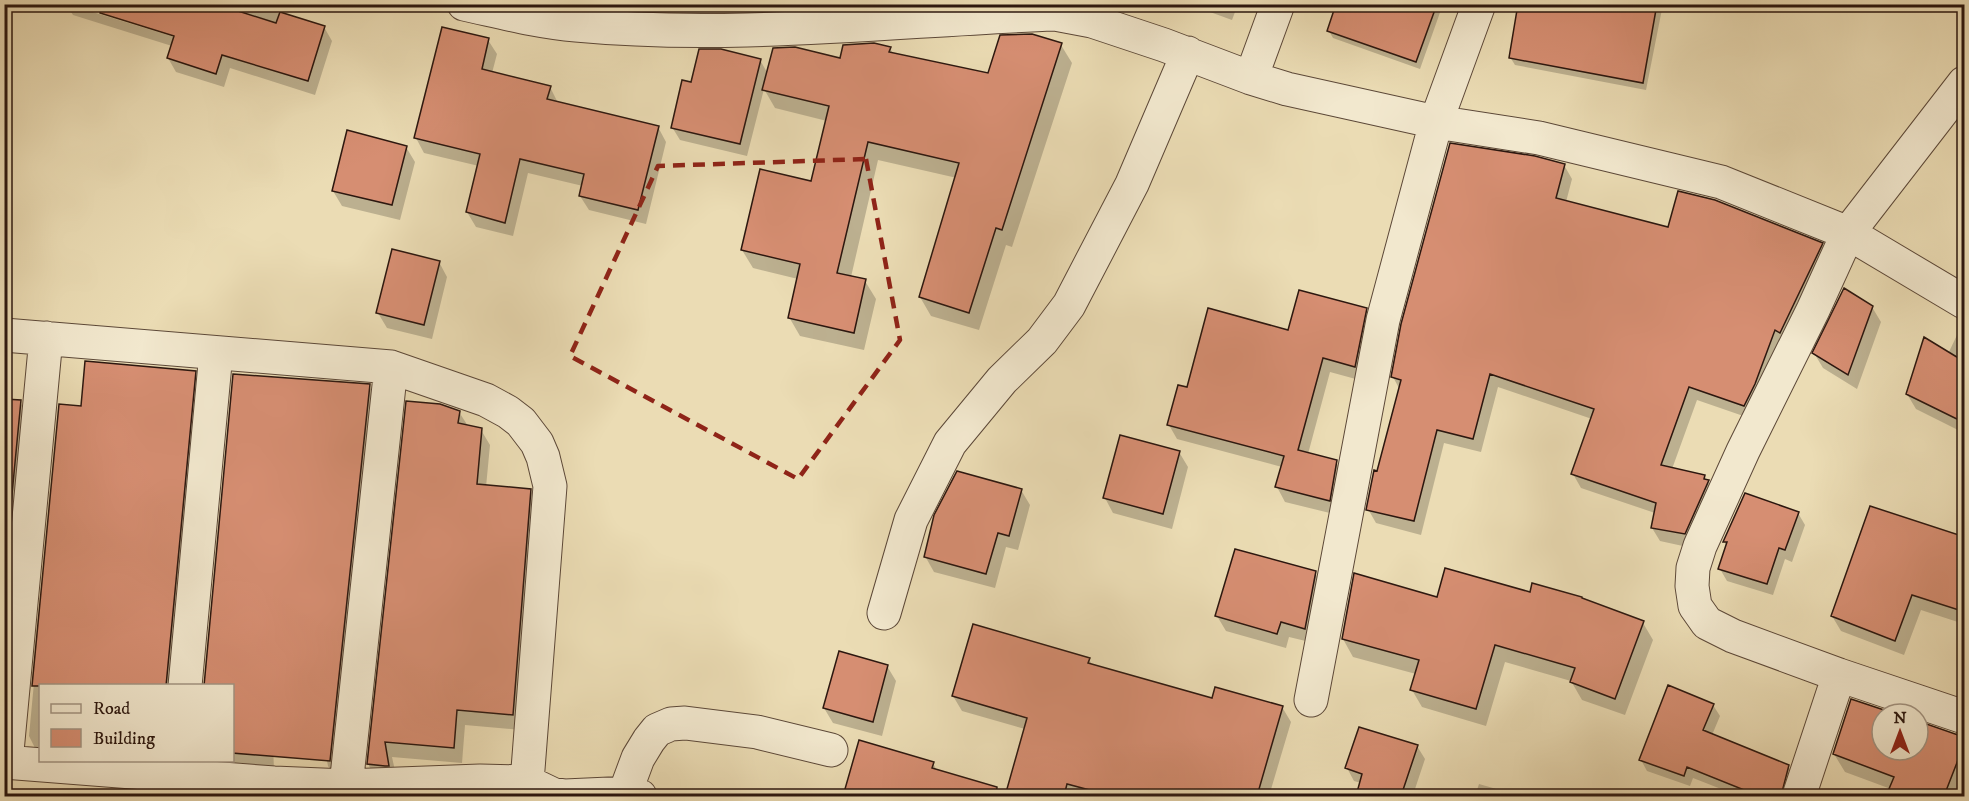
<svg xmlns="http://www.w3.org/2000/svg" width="1969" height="801" font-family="'IM FELL DW Pica',serif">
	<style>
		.shadow { fill: #0003 }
		.building { fill: #d68e72; stroke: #2c170f; stroke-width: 1.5 }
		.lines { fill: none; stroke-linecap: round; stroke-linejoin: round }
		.minor-casing { stroke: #5c4838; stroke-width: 35 }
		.minor { stroke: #f2e8ce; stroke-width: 33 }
		.marked { fill: none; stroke: #8f2418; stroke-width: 4.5; stroke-dasharray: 12 8; stroke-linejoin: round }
	</style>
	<rect width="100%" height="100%" fill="#ebdcb4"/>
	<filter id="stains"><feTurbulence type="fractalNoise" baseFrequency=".00333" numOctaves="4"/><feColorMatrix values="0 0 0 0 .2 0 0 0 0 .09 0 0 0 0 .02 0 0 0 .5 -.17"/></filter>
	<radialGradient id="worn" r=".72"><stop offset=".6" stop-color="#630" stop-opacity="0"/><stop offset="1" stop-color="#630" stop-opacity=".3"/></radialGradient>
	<path class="shadow" d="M 66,4 L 73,4 L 73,6 L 181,39 L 182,36 L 78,4 L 264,4 L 263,8 L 324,27 L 332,41 L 315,95 L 230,68 L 224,87 L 176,72 L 168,58 L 172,46 L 73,15 Z
		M 1188,4 L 1238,4 L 1232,20 Z
		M 1338,4 L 1443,4 L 1420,69 L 1333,38 L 1329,31 Z
		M 1520,4 L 1663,4 L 1646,90 L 1515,65 L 1510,57 Z
		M 488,40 L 497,54 L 492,73 L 550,87 L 558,103 L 658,127 L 666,142 L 646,224 L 589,210 L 580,196 L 583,186 L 528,173 L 513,236 L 476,227 L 467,212 L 479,166 L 424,153 L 416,138 Z
		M 1061,45 L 1072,63 L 1012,247 L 1006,245 L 979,330 L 931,316 L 920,297 L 957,178 L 878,160 L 851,277 L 865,281 L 876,299 L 864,350 L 800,336 L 789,317 L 798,279 L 753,268 L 742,250 L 812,183 L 827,121 L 775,108 L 764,89 L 747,156 L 680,140 L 672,127 L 692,84 L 760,60 L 768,74 L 890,48 L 893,54 L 989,75 Z
		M 406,147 L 415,162 L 400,220 L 342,206 L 333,191 Z
		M 1564,165 L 1572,179 L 1566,202 L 1669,229 L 1822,244 L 1830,258 L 1752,419 L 1697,400 L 1672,469 L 1704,476 L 1716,495 L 1692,548 L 1660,541 L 1652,528 L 1655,513 L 1581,488 L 1573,474 L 1592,419 L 1498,387 L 1481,452 L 1444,443 L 1421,535 L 1376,523 L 1368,509 L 1400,390 L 1393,377 Z
		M 439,262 L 447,277 L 432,339 L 387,328 L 378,313 Z
		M 1872,307 L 1881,322 L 1857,389 L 1823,368 L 1814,353 Z
		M 1366,309 L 1374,324 L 1363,381 L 1330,372 L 1308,454 L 1336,462 L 1345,476 L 1338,515 L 1285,502 L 1277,487 L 1282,467 L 1177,439 L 1169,425 L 1188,389 L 1289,332 Z
		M 1957,335 L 1964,338 L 1964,433 L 1916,409 L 1907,394 L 1948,354 Z
		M 195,372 L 203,387 L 176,686 L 40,686 L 40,752 L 37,752 L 29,736 L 60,405 L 82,408 Z
		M 234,375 L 369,386 L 378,401 L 337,781 L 328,766 L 292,587 L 267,590 L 274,770 L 229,767 L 226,760 L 232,760 L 232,686 L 205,686 Z
		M 4,400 L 20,402 L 29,417 L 4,678 Z
		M 408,403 L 459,412 L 468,426 L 481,430 L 490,445 L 486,487 L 530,490 L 539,505 L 521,730 L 465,725 L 462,763 L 392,757 L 397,780 L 377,781 L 369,766 Z
		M 1179,452 L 1188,467 L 1172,529 L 1113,513 L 1105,498 Z
		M 1021,490 L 1030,505 L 1018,550 L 1006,547 L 995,588 L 934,572 L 925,556 Z
		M 1798,513 L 1805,525 L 1792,562 L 1785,559 L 1773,595 L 1727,581 L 1720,569 L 1727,547 L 1724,541 Z
		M 1964,538 L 1964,624 L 1921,610 L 1904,655 L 1841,631 L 1832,616 Z
		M 1315,573 L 1324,588 L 1314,643 L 1289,637 L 1286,648 L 1226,631 L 1217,616 Z
		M 1438,598 L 1643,623 L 1653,640 L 1625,715 L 1582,700 L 1571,681 L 1505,662 L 1486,726 L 1422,707 L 1412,690 L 1416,674 L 1353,657 L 1343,639 Z
		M 1089,659 L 1092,665 L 1213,700 L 1282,707 L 1291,722 L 1269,796 L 844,796 L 860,742 L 933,763 L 937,771 L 1008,792 L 1025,729 L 962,711 L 953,696 Z
		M 887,666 L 896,681 L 882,736 L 833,723 L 824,708 Z
		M 1852,701 L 1891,714 L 1882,714 L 1882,750 L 1918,750 L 1918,723 L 1964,737 L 1964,796 L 1888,796 L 1891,789 L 1845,772 L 1834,754 Z
		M 1713,705 L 1720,716 L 1712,735 L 1788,766 L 1795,778 L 1789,796 L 1739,796 L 1693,778 L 1690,786 L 1647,771 L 1641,760 Z
		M 1417,746 L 1425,759 L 1413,795 L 1416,796 L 1357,796 L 1361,783 L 1354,781 L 1347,768 Z
		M 1479,784 L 1521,796 L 1475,796 Z"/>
	<path class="building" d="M 101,4 L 216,4 L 276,23 L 280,12 L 325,26 L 308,81 L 222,55 L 216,74 L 167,58 L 174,36 L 100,13 Z
		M 1336,4 L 1437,4 L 1416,62 L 1327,31 Z
		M 1518,4 L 1657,4 L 1643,83 L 1509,58 Z
		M 442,27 L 489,38 L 482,69 L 551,86 L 547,99 L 659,126 L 638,210 L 579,196 L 584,174 L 520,159 L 505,223 L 466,212 L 480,154 L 414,138 Z
		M 1032,34 L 1062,43 L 1002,230 L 996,228 L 969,313 L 919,297 L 959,163 L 868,142 L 837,273 L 866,279 L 854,333 L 788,318 L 800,264 L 741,250 L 760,169 L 811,181 L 829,106 L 762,90 L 773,48 L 795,47 L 840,58 L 843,45 L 874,43 L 891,47 L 889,52 L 988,73 L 1000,35 Z
		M 699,49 L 721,49 L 761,59 L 740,144 L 671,128 L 682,80 L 691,82 Z
		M 347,130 L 407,146 L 392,205 L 332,191 Z
		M 1450,143 L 1535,156 L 1565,164 L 1556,198 L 1668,227 L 1678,191 L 1715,200 L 1823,243 L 1780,333 L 1775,330 L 1755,384 L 1744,406 L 1689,387 L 1661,465 L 1705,475 L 1704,479 L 1709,480 L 1685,534 L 1651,528 L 1656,503 L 1571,474 L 1594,409 L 1490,374 L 1473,439 L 1437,430 L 1414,521 L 1366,510 L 1374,470 L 1377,471 L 1401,380 L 1391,377 L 1401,324 Z
		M 392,249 L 440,261 L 424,325 L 376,313 Z
		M 1844,288 L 1873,306 L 1848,375 L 1812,353 Z
		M 1299,290 L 1367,308 L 1355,367 L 1323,358 L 1298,450 L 1337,460 L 1330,501 L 1275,487 L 1284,456 L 1167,425 L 1178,385 L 1187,387 L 1208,308 L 1288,330 Z
		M 1924,337 L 1965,362 L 1965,423 L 1906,394 Z
		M 85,361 L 196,371 L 166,686 L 32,686 L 59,404 L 81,406 Z
		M 233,374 L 370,384 L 330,761 L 232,753 L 232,686 L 204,686 Z
		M 4,399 L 21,400 L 4,578 Z
		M 406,401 L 440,404 L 460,411 L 458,423 L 482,428 L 477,484 L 531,489 L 513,715 L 457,710 L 454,748 L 385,742 L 389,766 L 385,766 L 367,764 Z
		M 1120,435 L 1180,451 L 1163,514 L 1103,498 Z
		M 957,471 L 1022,489 L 1009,536 L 998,533 L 986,574 L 924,557 L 934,515 Z
		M 1745,493 L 1799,512 L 1785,550 L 1779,548 L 1767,584 L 1718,569 L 1727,542 L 1723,542 Z
		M 1870,506 L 1965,537 L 1965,612 L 1912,595 L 1895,641 L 1831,616 Z
		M 1235,549 L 1316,571 L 1305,629 L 1281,622 L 1277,634 L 1215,616 Z
		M 1445,568 L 1530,592 L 1532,583 L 1582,597 L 1582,598 L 1644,621 L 1615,699 L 1570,682 L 1575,668 L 1495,645 L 1476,709 L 1410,690 L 1419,660 L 1342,639 L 1354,573 L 1437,597 Z
		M 973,624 L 1090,658 L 1088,663 L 1212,698 L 1215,687 L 1283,706 L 1257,796 L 1112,796 L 1067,784 L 1064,796 L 1005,796 L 1027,718 L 952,696 Z
		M 839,651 L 888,665 L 873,722 L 823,708 Z
		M 1668,685 L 1714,704 L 1703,730 L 1789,765 L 1781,796 L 1759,796 L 1687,767 L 1684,776 L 1639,760 Z
		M 1851,699 L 1896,714 L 1882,714 L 1882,750 L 1918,750 L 1918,721 L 1958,735 L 1965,735 L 1965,742 L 1944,796 L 1886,796 L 1894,777 L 1833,754 Z
		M 1359,727 L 1418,745 L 1401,796 L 1356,796 L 1362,774 L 1345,768 Z
		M 859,740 L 934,762 L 932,768 L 997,787 L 996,796 L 843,796 Z"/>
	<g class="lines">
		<defs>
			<path id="minor" d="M 464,4 C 501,12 538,22 576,25 C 733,40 897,20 1055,14
				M 1057,4 L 1055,14 L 1092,21 L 1164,45 L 1251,78 L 1287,89 L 1436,122 L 1539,138 L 1721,182 L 1848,233 L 1964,302
				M 1251,78 L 1278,4
				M 1964,83 L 1848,233 L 1813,310 L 1743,451 L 1700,546 L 1693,568 L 1692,586 L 1695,606 L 1707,623 L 1733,636 L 1839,675 L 1964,717
				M 4,335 L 391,367 L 486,400 L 508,412 L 521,422 L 537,443 L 543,457 L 550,486 L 527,782
				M 884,613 L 911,520 L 950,443 L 1002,380 L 1042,341 L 1069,305 L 1132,184 L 1188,53
				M 185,686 L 216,353
				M 1311,700 L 1383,320 L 1436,122 L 1479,4
				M 4,762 L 274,783 L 346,786 L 480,781 L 527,782 L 552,794 L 565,796 L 631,793 L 640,796
				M 6,762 L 46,338
				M 346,786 L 391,367
				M 625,793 L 638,758 L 649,740 L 657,730 L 671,724 L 685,723 L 757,732 L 831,750
				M 1799,796 L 1839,675"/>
		</defs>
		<use href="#minor" class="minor-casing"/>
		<use href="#minor" class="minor"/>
	</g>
	<path class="marked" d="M 866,159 L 900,340 L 798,479 L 570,356 L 658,166 Z"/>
	<rect width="1969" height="801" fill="none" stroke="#ebdcb4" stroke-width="24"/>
	<rect x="6" y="6" width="1957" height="789" fill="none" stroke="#2c170f" stroke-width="3"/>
	<rect x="12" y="12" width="1945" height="777" fill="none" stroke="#2c170f" stroke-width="1.5"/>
	<rect x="39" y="684" width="195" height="78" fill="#f2e8ce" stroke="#a39482" stroke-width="1.5"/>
	<rect x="51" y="704" width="30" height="9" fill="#f2e8ce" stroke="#a39482" stroke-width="1.5"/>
	<text x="93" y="714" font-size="18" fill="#2c170f">Road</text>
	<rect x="51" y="729" width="30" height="18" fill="#d68e72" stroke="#a39482" stroke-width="1.5"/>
	<text x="93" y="744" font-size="18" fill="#2c170f">Building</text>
	<g transform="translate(1900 732)"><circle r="28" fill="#f2e8ce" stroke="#a39482" stroke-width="1.5"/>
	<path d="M0-4.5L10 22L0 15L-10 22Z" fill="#8f2418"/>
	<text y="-9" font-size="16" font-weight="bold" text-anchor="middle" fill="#2c170f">N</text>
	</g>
	<rect width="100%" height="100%" filter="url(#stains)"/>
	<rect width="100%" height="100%" fill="url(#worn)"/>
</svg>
